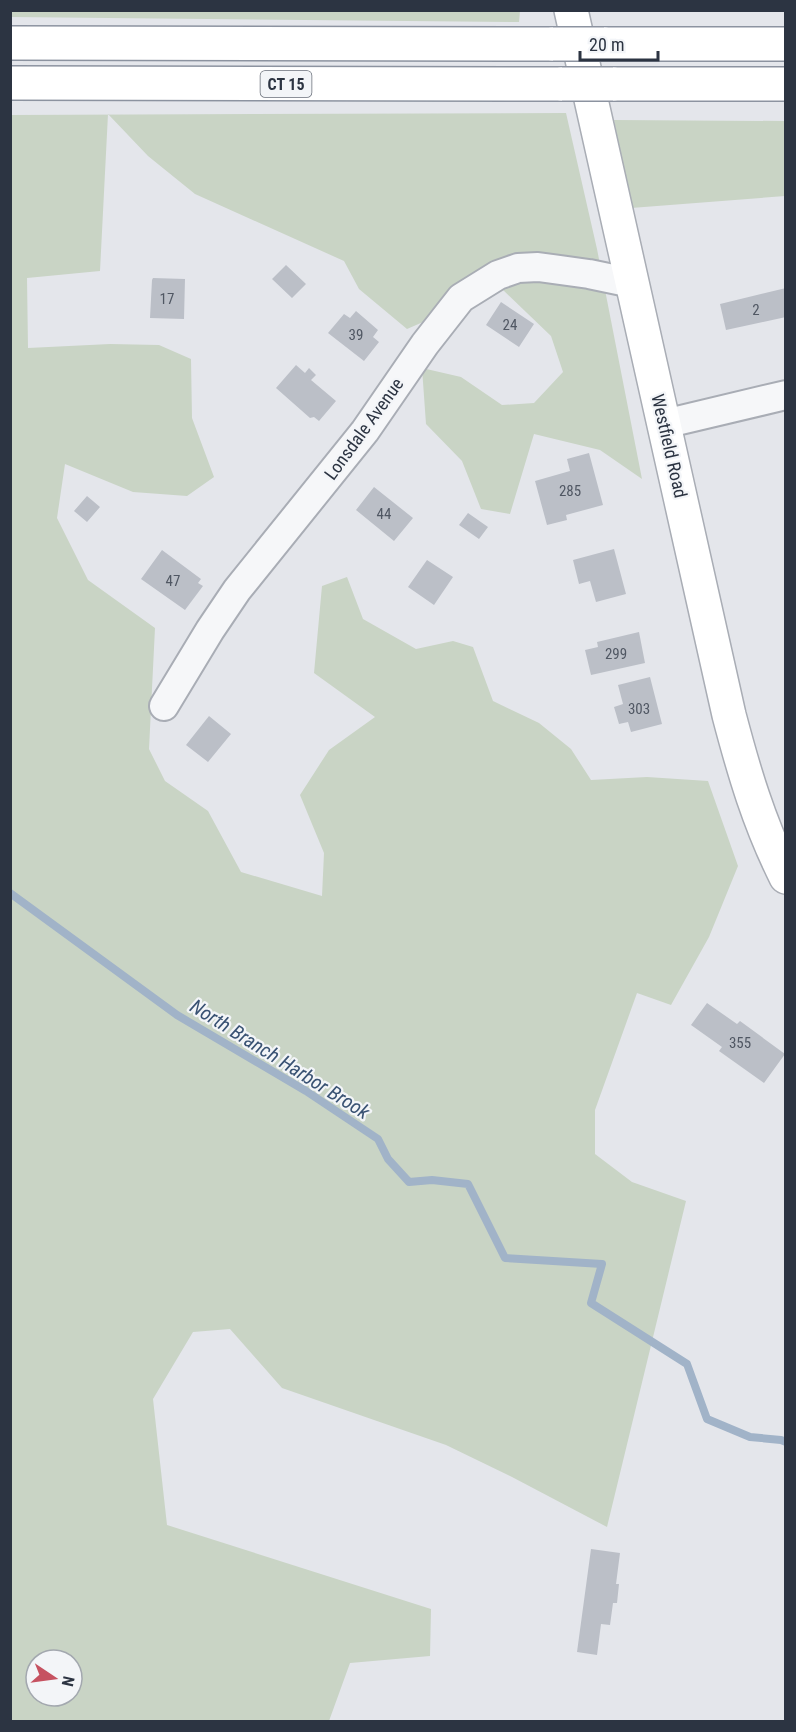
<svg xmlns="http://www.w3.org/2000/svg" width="796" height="1732" font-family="'Roboto Condensed',sans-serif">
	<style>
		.green { fill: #c9d4c5; fill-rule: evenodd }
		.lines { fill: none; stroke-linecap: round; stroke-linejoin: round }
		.stream { stroke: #a1b3c8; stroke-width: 8 }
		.building { fill: #bbbfc7 }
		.street-casing { stroke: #a9adb5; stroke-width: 32 }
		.secondary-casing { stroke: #a9adb5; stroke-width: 36 }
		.highway-casing { stroke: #8c93a0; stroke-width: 36 }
		.street { stroke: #f6f7f9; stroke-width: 28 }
		.secondary { stroke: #fff; stroke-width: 33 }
		.highway { stroke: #fff; stroke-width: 33 }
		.highway-bridge-casing { stroke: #8c93a0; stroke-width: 36; stroke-linecap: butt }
		.highway-bridge { stroke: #fff; stroke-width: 33 }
		.labels { text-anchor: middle; stroke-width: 4.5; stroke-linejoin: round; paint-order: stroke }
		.number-label { font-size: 15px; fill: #505763 }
		.shield { fill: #f3f5f8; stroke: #686e79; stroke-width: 1.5 }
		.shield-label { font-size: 16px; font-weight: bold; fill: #2c3442 }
		.street-label { font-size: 18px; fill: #2c3442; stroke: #f3f5f8 }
		.water-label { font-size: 20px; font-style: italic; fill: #395273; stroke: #f3f5f8 }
	</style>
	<rect width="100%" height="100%" fill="#e4e6eb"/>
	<path class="green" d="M 11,10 L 520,10 L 520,11 L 519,22 L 11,17 Z
		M 566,113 L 597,249 L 642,479 L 600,450 L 534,434 L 510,514 L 481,509 L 462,461 L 426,424 L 422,368 L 461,377 L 502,405 L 534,403 L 563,372 L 551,336 L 501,288 L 407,329 L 359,289 L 344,261 L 195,194 L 148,156 L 108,114 L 100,271 L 27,278 L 28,348 L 110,344 L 159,345 L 191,359 L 192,418 L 214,477 L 187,496 L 133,492 L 65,464 L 57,518 L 88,580 L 155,628 L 149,749 L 165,781 L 208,811 L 241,872 L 322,896 L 324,853 L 300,795 L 329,750 L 375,717 L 314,673 L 322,586 L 347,577 L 363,619 L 416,649 L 453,641 L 473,647 L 493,701 L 539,723 L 571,749 L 591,780 L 647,777 L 708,781 L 738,866 L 709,937 L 671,1005 L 637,993 L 595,1110 L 595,1154 L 632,1182 L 686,1201 L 607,1527 L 512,1477 L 446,1445 L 282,1388 L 230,1329 L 193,1332 L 153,1399 L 167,1525 L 431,1609 L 430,1656 L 350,1663 L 329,1721 L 11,1721 L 10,115 ZM 36,1660 L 72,1660 L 72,1696 L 36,1696 Z
		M 614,120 L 785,121 L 785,196 L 631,208 Z"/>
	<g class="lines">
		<path class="stream" d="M 10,893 L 177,1015 L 306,1091 L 378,1139 L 388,1159 L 409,1182 L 432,1180 L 468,1184 L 505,1258 L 602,1264 L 591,1303 L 687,1364 L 707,1419 L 750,1437 L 781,1440 L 786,1442"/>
	</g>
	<path class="building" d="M 286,265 L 306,284 L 292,298 L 272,279 Z
		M 153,278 L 185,279 L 184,319 L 150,318 L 152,280 Z
		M 786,288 L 786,317 L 726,330 L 720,304 Z
		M 501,302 L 534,324 L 519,347 L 486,325 Z
		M 356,311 L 378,330 L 373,337 L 379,342 L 364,361 L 328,333 L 344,314 L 350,318 Z
		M 296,365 L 305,373 L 309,368 L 316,375 L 311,380 L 336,401 L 319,421 L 314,417 L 310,418 L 276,388 Z
		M 589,453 L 603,505 L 566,515 L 567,520 L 547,525 L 535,481 L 570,471 L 567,459 Z
		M 374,487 L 413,518 L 394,541 L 356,510 Z
		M 87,496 L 100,507 L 87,522 L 74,511 Z
		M 468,513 L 488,527 L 479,539 L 459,525 Z
		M 614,549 L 626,594 L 596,602 L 590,581 L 579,584 L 573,560 Z
		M 162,550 L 201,579 L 198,583 L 203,586 L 185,610 L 141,579 Z
		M 427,560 L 453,577 L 434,605 L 408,587 Z
		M 639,632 L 645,663 L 591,675 L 585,650 L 598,647 L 597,642 Z
		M 650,677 L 662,724 L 631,732 L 628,722 L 619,724 L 614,707 L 623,704 L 618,685 Z
		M 209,716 L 231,734 L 208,762 L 186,745 Z
		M 707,1003 L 737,1024 L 740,1021 L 785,1054 L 764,1083 L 719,1051 L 722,1047 L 691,1025 Z
		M 591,1549 L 620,1553 L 616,1584 L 619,1584 L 617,1603 L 613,1603 L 610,1625 L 601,1624 L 597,1655 L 577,1652 Z"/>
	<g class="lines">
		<defs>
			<path id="street" d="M 664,424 L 786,395
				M 164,706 L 210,630 L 237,590 L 365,431 L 425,344 L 461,298 L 498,275 L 518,268 L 538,267 L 589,274 L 632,283"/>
			<path id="secondary" d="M 571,10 L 729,715 C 744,772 759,823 786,877"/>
			<path id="highway" d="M 10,43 L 553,44
				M 604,44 L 786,44
				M 10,83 L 562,84
				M 613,84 L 786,84"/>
		</defs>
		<use href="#street" class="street-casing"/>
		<use href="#secondary" class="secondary-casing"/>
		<use href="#highway" class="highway-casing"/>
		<use href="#street" class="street"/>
		<use href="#secondary" class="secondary"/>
		<use href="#highway" class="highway"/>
		<defs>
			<path id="highway-bridge" d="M 553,44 L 604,44
				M 562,84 L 613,84"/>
		</defs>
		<use href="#highway-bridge" class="highway-bridge-casing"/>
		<use href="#highway-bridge" class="highway-bridge"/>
	</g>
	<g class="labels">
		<g class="number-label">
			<text x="167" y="304">17</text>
			<text x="756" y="315">2</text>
			<text x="510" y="330">24</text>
			<text x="356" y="340">39</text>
			<text x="570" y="496">285</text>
			<text x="384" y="519">44</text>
			<text x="173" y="586">47</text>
			<text x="616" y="659">299</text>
			<text x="639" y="714">303</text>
			<text x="740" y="1048">355</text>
		</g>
		<rect class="shield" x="260.5" y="71" width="51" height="26" rx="4.5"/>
		<g class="shield-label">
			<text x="286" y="90">CT 15</text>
		</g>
		<g class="street-label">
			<text transform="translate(364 429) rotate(-54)" y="6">Lonsdale Avenue</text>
			<text transform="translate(669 446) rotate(77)" y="6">Westfield Road</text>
		</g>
		<g class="water-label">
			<text transform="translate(280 1059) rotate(32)" y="7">North Branch Harbor Brook</text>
		</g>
	</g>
	<rect width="796" height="1732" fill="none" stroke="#2c3442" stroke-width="24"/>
	<g transform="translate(54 1678) rotate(103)"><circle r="28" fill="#f3f5f8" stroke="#a3a8af" stroke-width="1.5"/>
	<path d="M0-4.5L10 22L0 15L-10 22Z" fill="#c65261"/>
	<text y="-9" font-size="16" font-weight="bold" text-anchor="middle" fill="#2c3442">N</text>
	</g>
	<path d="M580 51v9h78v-9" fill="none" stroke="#2c3442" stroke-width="3"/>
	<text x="589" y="51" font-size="18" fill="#2c3442" stroke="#f3f5f8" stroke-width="4.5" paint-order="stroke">20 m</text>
</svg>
